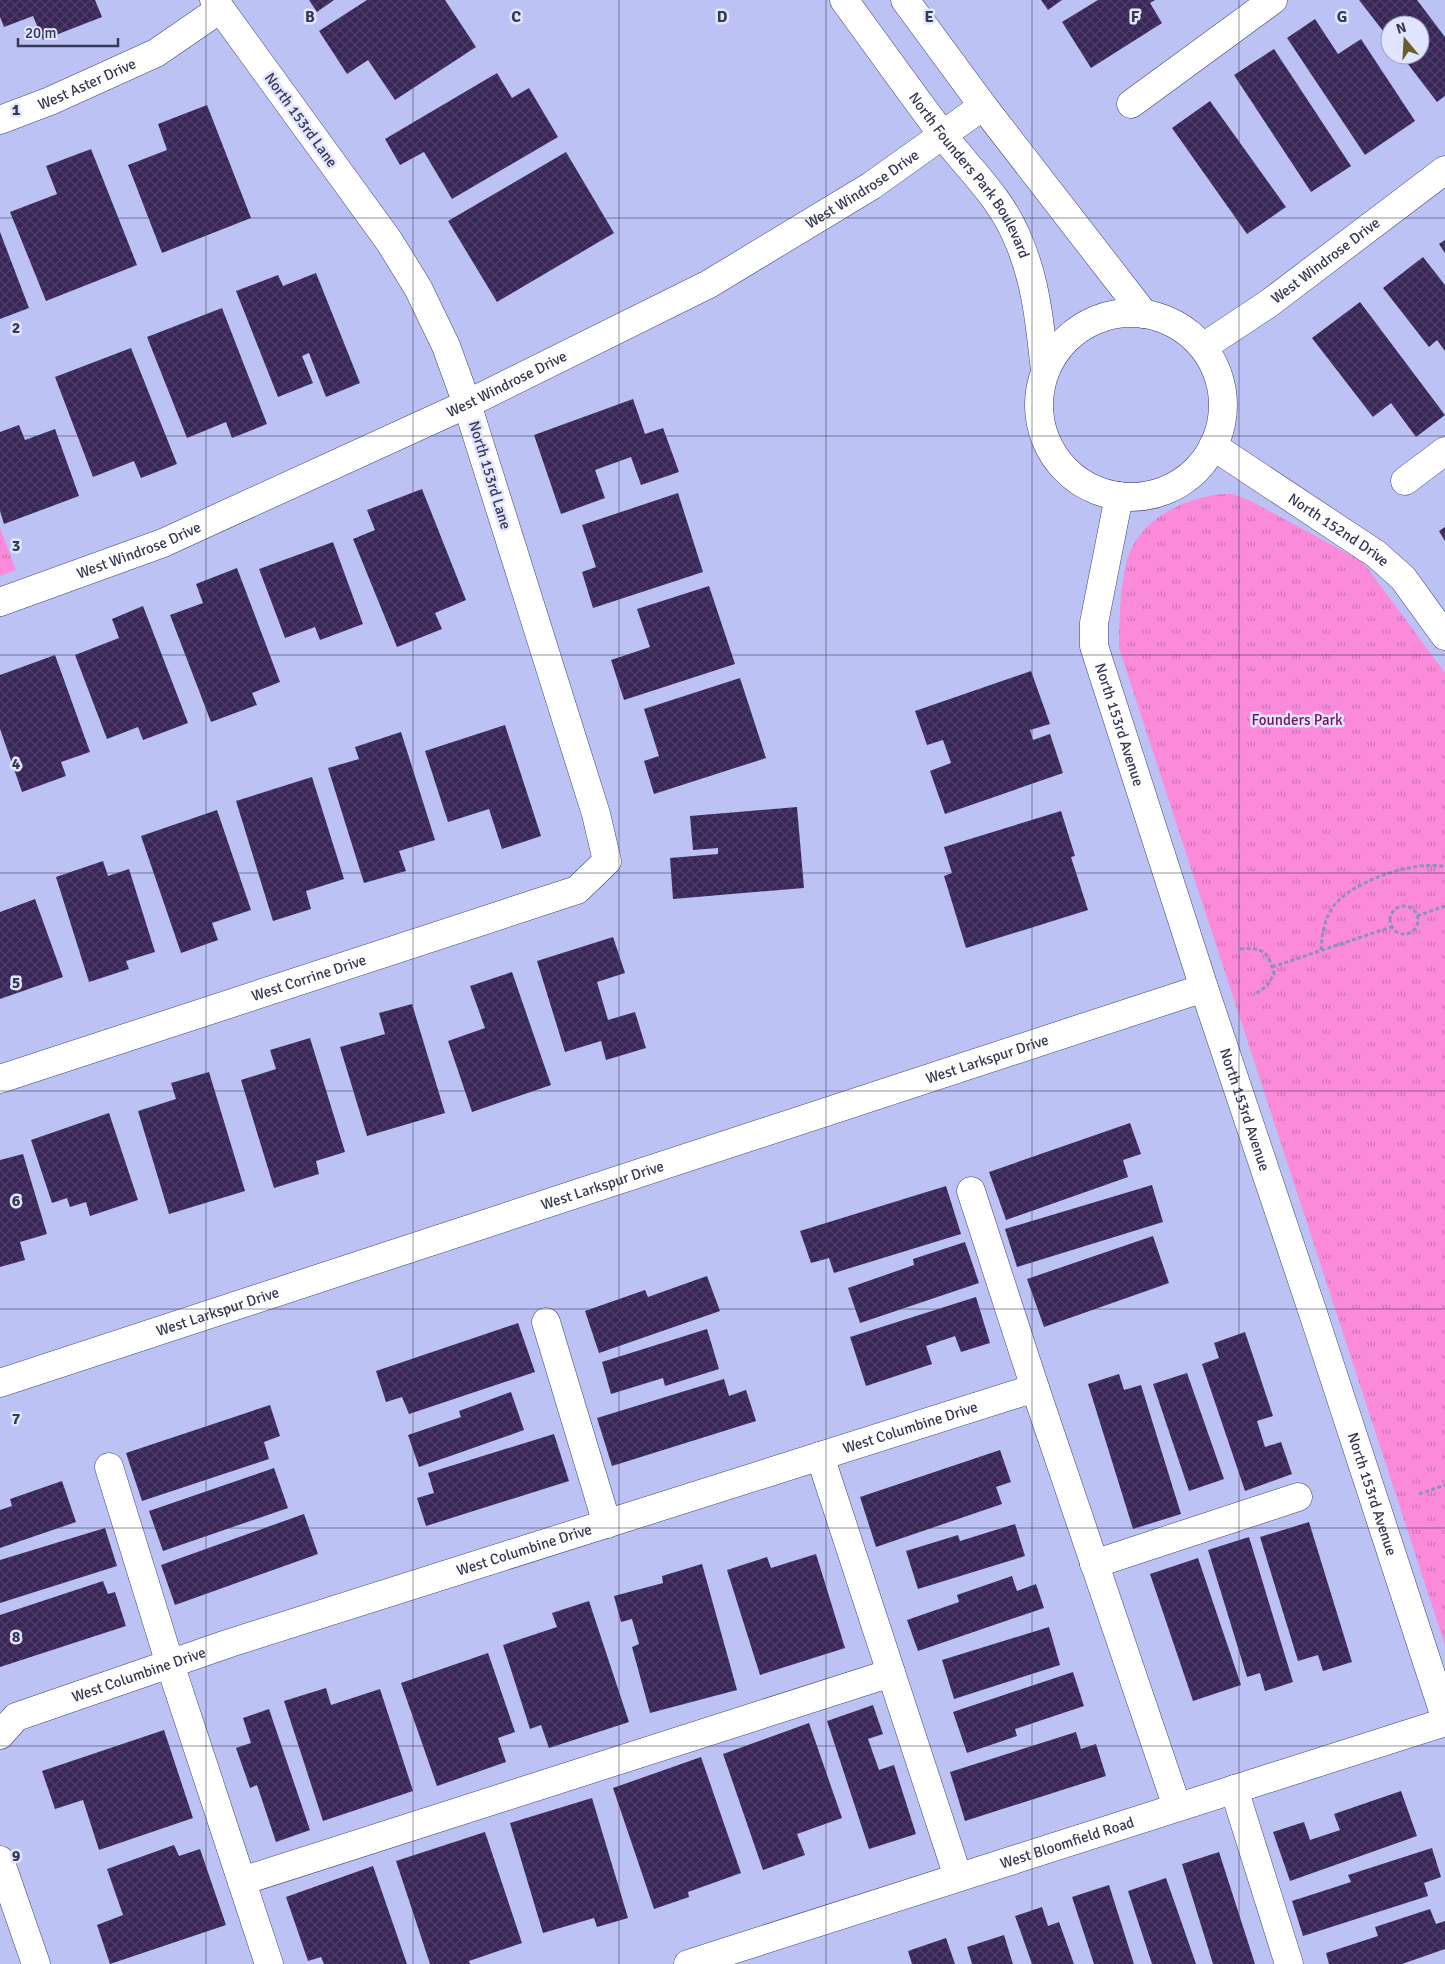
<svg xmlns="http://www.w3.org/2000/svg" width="1445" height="1964" font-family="Signika,sans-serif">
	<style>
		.park { fill: url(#park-tufts) }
		.building { fill: url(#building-cross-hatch) }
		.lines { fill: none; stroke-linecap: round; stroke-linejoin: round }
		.minor-casing { stroke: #3f4176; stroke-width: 29 }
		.path { stroke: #8c91ba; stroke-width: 3; stroke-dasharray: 4 2.5; stroke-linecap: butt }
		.minor { stroke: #fff; stroke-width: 28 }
		.grid { fill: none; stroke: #363952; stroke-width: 1; stroke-opacity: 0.55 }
		.labels { text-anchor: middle; stroke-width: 5; stroke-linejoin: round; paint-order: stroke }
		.street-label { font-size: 15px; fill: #363952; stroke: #e2e5ff }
		.park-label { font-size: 15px; fill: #770e61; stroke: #e2e5ff }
		.grid-label { font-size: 16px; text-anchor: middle; font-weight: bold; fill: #363952; stroke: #e2e5ff; stroke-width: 5; stroke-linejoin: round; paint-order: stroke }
	</style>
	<defs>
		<pattern id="park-tufts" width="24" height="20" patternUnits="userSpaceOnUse" patternTransform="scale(1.25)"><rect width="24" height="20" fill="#fb8bda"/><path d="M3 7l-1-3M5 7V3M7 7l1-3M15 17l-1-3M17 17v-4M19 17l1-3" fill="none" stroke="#cc73b3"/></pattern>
		<pattern id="building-cross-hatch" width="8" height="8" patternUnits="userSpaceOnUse" patternTransform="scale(1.25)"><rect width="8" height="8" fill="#392658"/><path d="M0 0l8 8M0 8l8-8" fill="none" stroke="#4e3e69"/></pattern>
	</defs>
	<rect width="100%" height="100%" fill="#bcc2f4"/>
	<path class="park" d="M 1222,494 L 1233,494 L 1251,501 L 1363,562 L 1445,673 L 1445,1645 L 1119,648 C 1119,620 1120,587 1127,560 C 1139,519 1184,498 1222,494 Z
		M 0,528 L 16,570 L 0,576 Z"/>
	<path class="building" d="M 0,0 L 95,0 L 102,17 L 43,40 L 33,16 L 4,27 L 0,17 Z
		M 309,0 L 334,0 L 317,12 Z
		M 367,0 L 445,0 L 476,47 L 395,100 L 368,60 L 347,74 L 319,31 Z
		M 1041,0 L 1062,0 L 1048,10 Z
		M 1098,0 L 1155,0 L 1150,3 L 1162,23 L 1091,68 L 1062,22 Z
		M 1359,0 L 1417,0 L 1445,37 L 1445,96 L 1437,102 L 1401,55 L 1420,55 L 1420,25 L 1390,25 L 1390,40 Z
		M 1315,19 L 1338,54 L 1361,39 L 1415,121 L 1365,155 L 1287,38 Z
		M 1274,49 L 1351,166 L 1311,192 L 1234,75 Z
		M 497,73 L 512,98 L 529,88 L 558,137 L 452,199 L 424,152 L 400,165 L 385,139 Z
		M 1210,101 L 1286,207 L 1247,234 L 1172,128 Z
		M 207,105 L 251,218 L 162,253 L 128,165 L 167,150 L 158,124 Z
		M 91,149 L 137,265 L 46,301 L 10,212 L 57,194 L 46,166 Z
		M 566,152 L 614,233 L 497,302 L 448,221 Z
		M 0,232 L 29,308 L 0,319 Z
		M 1445,240 L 1445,253 L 1439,244 Z
		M 1423,257 L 1445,285 L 1445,351 L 1437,340 L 1429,347 L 1383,288 Z
		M 316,273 L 360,383 L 326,397 L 309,353 L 302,356 L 313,383 L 278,397 L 236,291 L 278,275 L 283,286 Z
		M 1360,302 L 1445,415 L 1416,437 L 1391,403 L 1373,417 L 1312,338 Z
		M 222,308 L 267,424 L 232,438 L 226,422 L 187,438 L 147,337 Z
		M 131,348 L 177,464 L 141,478 L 134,461 L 93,477 L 55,377 Z
		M 633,399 L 645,434 L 663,428 L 679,472 L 641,485 L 631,457 L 595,470 L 605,498 L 561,514 L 534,435 Z
		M 19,425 L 25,440 L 55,429 L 79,496 L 4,524 L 0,511 L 0,432 Z
		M 422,489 L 466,600 L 435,613 L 442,629 L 397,647 L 353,539 L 375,530 L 367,510 Z
		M 678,493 L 703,572 L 593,608 L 582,572 L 596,567 L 582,525 Z
		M 1445,527 L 1445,541 L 1439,531 Z
		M 333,542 L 363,624 L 320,640 L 315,627 L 285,638 L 259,569 Z
		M 237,568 L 280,682 L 252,693 L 257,705 L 211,722 L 170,615 L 203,603 L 196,584 Z
		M 709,586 L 735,664 L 624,700 L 611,660 L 650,647 L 637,609 Z
		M 143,606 L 188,723 L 143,740 L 138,727 L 107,739 L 75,655 L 119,638 L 112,619 Z
		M 55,655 L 90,752 L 61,762 L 66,776 L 22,792 L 0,729 L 0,675 Z
		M 1031,671 L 1050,724 L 1030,730 L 1033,740 L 1050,734 L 1063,773 L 945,814 L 930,771 L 951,763 L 943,740 L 927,745 L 915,711 Z
		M 740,678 L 766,758 L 654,794 L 644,761 L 659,756 L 644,709 Z
		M 505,725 L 541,836 L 502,849 L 489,809 L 448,822 L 425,751 Z
		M 401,732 L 435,840 L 399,851 L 406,871 L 364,883 L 328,768 L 359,759 L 355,747 Z
		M 312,777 L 344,879 L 306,891 L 311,909 L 273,921 L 236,801 Z
		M 797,807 L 804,888 L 673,899 L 670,858 L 718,854 L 718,848 L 693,850 L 690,816 Z
		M 217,810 L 251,910 L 212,923 L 218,940 L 181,953 L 141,836 Z
		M 1061,811 L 1075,856 L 1071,857 L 1088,910 L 966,948 L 944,876 L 952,873 L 944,847 Z
		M 103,861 L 108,876 L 129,869 L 155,952 L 126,961 L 129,969 L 89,982 L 56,877 Z
		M 35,899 L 63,977 L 0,999 L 0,912 Z
		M 613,937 L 625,973 L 597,982 L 608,1020 L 635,1012 L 646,1048 L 606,1060 L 601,1041 L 565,1052 L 537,961 Z
		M 512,972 L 551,1085 L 472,1112 L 448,1041 L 485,1028 L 470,986 Z
		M 412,1004 L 445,1113 L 367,1136 L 340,1047 L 385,1034 L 379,1013 Z
		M 310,1038 L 345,1152 L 316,1161 L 319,1174 L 274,1188 L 241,1080 L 276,1069 L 270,1050 Z
		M 209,1072 L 245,1191 L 169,1214 L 138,1111 L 176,1099 L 171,1083 Z
		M 109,1113 L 138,1200 L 90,1216 L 86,1202 L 70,1207 L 67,1198 L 52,1203 L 31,1140 Z
		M 1130,1123 L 1141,1154 L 1123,1160 L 1128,1177 L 1006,1220 L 989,1172 Z
		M 23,1154 L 47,1234 L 20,1242 L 25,1260 L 0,1267 L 0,1160 Z
		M 1152,1185 L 1163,1222 L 1017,1267 L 1005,1229 Z
		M 946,1186 L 961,1234 L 834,1273 L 829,1258 L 811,1263 L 800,1231 Z
		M 1153,1236 L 1169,1283 L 1044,1327 L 1027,1279 Z
		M 965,1242 L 979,1283 L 860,1323 L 848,1288 L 914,1265 L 913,1259 Z
		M 707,1276 L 720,1311 L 599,1353 L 585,1311 L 645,1290 L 648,1297 Z
		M 976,1297 L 990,1343 L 961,1352 L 955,1336 L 926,1346 L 932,1364 L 866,1386 L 850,1337 Z
		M 518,1323 L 535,1372 L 409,1414 L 402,1397 L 386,1402 L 376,1371 Z
		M 707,1329 L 719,1369 L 665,1386 L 663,1378 L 611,1394 L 602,1362 Z
		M 1245,1332 L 1273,1416 L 1257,1421 L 1265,1447 L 1281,1442 L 1292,1474 L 1245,1491 L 1202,1364 L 1219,1358 L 1214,1343 Z
		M 1187,1373 L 1224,1479 L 1189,1491 L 1153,1384 Z
		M 1119,1374 L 1124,1390 L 1141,1385 L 1181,1514 L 1133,1529 L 1088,1384 Z
		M 724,1379 L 729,1396 L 746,1390 L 756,1421 L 612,1466 L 597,1418 Z
		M 511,1392 L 524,1430 L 419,1467 L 408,1435 L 461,1417 L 459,1411 Z
		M 270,1405 L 280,1436 L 264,1442 L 269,1459 L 142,1501 L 126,1453 Z
		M 554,1434 L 569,1481 L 426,1526 L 417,1498 L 434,1493 L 428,1473 Z
		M 1000,1450 L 1011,1482 L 996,1487 L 1002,1504 L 876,1547 L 860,1497 Z
		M 274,1468 L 288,1508 L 163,1551 L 149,1511 Z
		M 62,1481 L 76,1522 L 0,1548 L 0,1510 L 12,1506 L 10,1499 Z
		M 304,1514 L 318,1554 L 175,1605 L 161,1565 Z
		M 1309,1522 L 1352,1662 L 1323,1671 L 1318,1655 L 1298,1661 L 1260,1537 Z
		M 1015,1524 L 1025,1556 L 918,1589 L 906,1551 L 958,1535 L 960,1541 Z
		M 105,1528 L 117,1566 L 0,1603 L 0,1560 Z
		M 1249,1537 L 1293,1682 L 1265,1691 L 1260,1673 L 1247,1677 L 1208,1550 Z
		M 816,1554 L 845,1648 L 760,1675 L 727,1570 L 767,1557 L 771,1568 Z
		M 1198,1558 L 1241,1685 L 1193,1701 L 1150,1574 Z
		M 702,1564 L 737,1690 L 650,1713 L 632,1647 L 639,1644 L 632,1619 L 621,1622 L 614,1596 L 663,1583 L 662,1576 Z
		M 1012,1576 L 1017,1591 L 1036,1584 L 1044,1608 L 918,1651 L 907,1620 L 959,1602 L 957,1595 Z
		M 103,1581 L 108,1594 L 115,1592 L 126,1626 L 0,1667 L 0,1615 Z
		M 589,1601 L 629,1722 L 549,1748 L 541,1725 L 530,1729 L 503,1645 L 557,1627 L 552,1613 Z
		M 1049,1627 L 1060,1665 L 954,1699 L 942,1660 Z
		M 488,1653 L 515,1732 L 498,1738 L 506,1762 L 437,1786 L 401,1683 Z
		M 1073,1672 L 1084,1706 L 1015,1729 L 1017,1736 L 967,1753 L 953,1712 Z
		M 326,1688 L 331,1705 L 380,1689 L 413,1791 L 323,1821 L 284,1701 Z
		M 873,1705 L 883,1734 L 868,1739 L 879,1770 L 894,1765 L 916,1834 L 869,1849 L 827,1721 Z
		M 269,1709 L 310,1830 L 276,1842 L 257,1785 L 250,1788 L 236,1748 L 251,1743 L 243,1718 Z
		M 809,1723 L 842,1818 L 797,1834 L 805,1855 L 763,1870 L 723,1754 Z
		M 164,1730 L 193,1818 L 99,1850 L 83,1800 L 55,1809 L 42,1771 Z
		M 1076,1732 L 1081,1749 L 1096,1744 L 1106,1776 L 965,1821 L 950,1772 Z
		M 701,1757 L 741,1873 L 688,1892 L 689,1897 L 654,1909 L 613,1788 Z
		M 1401,1791 L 1417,1836 L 1290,1881 L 1273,1832 L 1304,1822 L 1310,1840 L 1340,1830 L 1334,1814 Z
		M 592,1798 L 628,1918 L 597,1927 L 594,1918 L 543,1933 L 510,1823 Z
		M 485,1832 L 522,1943 L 469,1961 L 470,1964 L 430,1964 L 396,1861 Z
		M 174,1845 L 179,1856 L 200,1849 L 226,1925 L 110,1964 L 97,1925 L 123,1915 L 107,1869 Z
		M 1432,1848 L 1441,1877 L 1424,1883 L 1428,1896 L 1303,1936 L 1292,1901 L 1351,1882 L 1348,1875 Z
		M 1219,1852 L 1255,1964 L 1213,1964 L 1182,1864 Z
		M 373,1866 L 407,1964 L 324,1964 L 321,1957 L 308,1961 L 286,1897 Z
		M 1166,1878 L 1196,1964 L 1152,1964 L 1128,1891 Z
		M 1109,1885 L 1134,1964 L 1094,1964 L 1072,1897 Z
		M 1042,1907 L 1048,1926 L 1059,1922 L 1074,1964 L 1032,1964 L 1015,1916 Z
		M 1430,1909 L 1436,1924 L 1445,1921 L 1445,1949 L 1402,1964 L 1329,1964 L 1326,1953 L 1378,1936 L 1375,1927 Z
		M 1004,1935 L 1013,1964 L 972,1964 L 967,1947 Z
		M 946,1938 L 955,1964 L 912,1964 L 908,1951 Z"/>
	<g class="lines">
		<defs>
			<g id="minor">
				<path id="s1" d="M 844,0 C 877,45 909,90 942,134 C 967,167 1000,197 1016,235 C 1036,278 1040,325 1045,371"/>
				<path d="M 905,0 L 983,106 L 1144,314"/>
				<path d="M 1131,104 L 1273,0"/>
				<path id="s2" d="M 0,120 L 50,101 L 156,53 L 220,9"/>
				<circle cx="1131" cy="405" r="92"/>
				<path id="s3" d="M 1203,347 L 1268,304 L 1445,170"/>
				<path id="s4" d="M 1213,446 L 1376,554 L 1403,578 L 1445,636"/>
				<path d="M 1405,481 L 1445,451"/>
				<path id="s5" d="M 1119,496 L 1094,623 L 1094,646 L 1204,988 L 1313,1313 L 1445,1717"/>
				<path id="s6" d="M 0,602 L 163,543 L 467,404 L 709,284 L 871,186 L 983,106"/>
				<path id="s7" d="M 0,1079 L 577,890 L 607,861 L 596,814 L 467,404 L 446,346 L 418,288 L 389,241 L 214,0"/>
				<path d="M 971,1191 L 1035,1388 L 1177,1807"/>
				<path d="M 546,1322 L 607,1524"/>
				<path id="s8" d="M 0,1383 L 1204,988"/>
				<path d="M 820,1456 L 958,1877"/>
				<path d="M 109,1467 L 170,1664 L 269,1964"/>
				<path d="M 1094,1564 L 1298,1497"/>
				<path id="s9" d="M 0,1735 L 16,1717 L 230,1643 L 1035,1388"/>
				<path d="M 1234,1789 L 1289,1964"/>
				<path d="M 0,1860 L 36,1964"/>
				<path d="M 242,1881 L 891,1673"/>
				<path id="s10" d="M 688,1964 L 1445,1722"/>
			</g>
		</defs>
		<use href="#minor" class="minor-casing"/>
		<path class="path" d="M1390 920a14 14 0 1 1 28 0a14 14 0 1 1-28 0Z
			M 1417,916 L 1445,906
			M 1240,949 C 1264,947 1268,952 1274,974 L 1267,986 L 1254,995
			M 1321,950 C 1322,935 1324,920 1333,907 C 1350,882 1416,859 1445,867
			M 1272,967 L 1391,927
			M 1419,1494 L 1445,1485"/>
		<use href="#minor" class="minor"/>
	</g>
	<path class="grid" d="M 206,0 L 206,1964M 413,0 L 413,1964M 619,0 L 619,1964M 826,0 L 826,1964M 1032,0 L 1032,1964M 1239,0 L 1239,1964M 0,218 L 1445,218M 0,436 L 1445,436M 0,655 L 1445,655M 0,873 L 1445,873M 0,1091 L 1445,1091M 0,1309 L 1445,1309M 0,1528 L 1445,1528M 0,1746 L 1445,1746"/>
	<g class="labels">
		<g class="street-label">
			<text dy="5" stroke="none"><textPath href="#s2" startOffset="94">West Aster Drive</textPath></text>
			<text transform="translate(301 120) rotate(54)" y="5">North 153rd Lane</text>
			<text dy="5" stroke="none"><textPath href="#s1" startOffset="216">North Founders Park Boulevard</textPath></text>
			<text dy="5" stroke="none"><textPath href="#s6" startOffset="958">West Windrose Drive</textPath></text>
			<text dy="5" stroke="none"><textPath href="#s3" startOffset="150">West Windrose Drive</textPath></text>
			<text dy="5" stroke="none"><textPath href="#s6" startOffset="552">West Windrose Drive</textPath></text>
			<text transform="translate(490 475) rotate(73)" y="5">North 153rd Lane</text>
			<text dy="5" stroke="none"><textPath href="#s4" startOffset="151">North 152nd Drive</textPath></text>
			<text dy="5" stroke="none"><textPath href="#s6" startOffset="148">West Windrose Drive</textPath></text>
			<text dy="5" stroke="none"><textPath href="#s5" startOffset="235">North 153rd Avenue</textPath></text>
			<text dy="5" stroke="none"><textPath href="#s7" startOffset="325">West Corrine Drive</textPath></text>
			<text dy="5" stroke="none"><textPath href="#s8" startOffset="1039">West Larkspur Drive</textPath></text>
			<text dy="5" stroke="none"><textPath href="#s5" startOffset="640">North 153rd Avenue</textPath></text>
			<text dy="5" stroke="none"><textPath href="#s8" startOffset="634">West Larkspur Drive</textPath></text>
			<text dy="5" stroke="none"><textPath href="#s8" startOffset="229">West Larkspur Drive</textPath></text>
			<text dy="5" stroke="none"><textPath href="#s9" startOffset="964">West Columbine Drive</textPath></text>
			<text dy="5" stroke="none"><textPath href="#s5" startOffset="1045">North 153rd Avenue</textPath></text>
			<text dy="5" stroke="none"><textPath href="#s9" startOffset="559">West Columbine Drive</textPath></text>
			<text dy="5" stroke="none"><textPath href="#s9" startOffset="154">West Columbine Drive</textPath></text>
			<text dy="5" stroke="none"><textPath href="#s10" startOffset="398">West Bloomfield Road</textPath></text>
		</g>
		<g class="park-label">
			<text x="1297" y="725">Founders Park</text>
		</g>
	</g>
	<g class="grid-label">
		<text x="310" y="22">B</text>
		<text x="516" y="22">C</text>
		<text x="722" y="22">D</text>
		<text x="929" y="22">E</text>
		<text x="1135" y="22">F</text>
		<text x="1342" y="22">G</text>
		<text x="16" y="115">1</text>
		<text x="16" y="333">2</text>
		<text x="16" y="551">3</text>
		<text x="16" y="769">4</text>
		<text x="16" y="988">5</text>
		<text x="16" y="1206">6</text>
		<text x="16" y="1424">7</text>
		<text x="16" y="1642">8</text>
		<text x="16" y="1861">9</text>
	</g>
	<g transform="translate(1405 40) rotate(342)"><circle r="24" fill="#e2e5ff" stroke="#9da0ba"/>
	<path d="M0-4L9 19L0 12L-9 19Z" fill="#685f2b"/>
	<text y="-8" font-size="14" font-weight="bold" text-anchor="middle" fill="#363952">N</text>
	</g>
	<path d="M18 38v8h100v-8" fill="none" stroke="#363952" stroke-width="2.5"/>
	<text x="25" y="38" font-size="15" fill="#363952" stroke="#e2e5ff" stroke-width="4" paint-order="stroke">20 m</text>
</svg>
